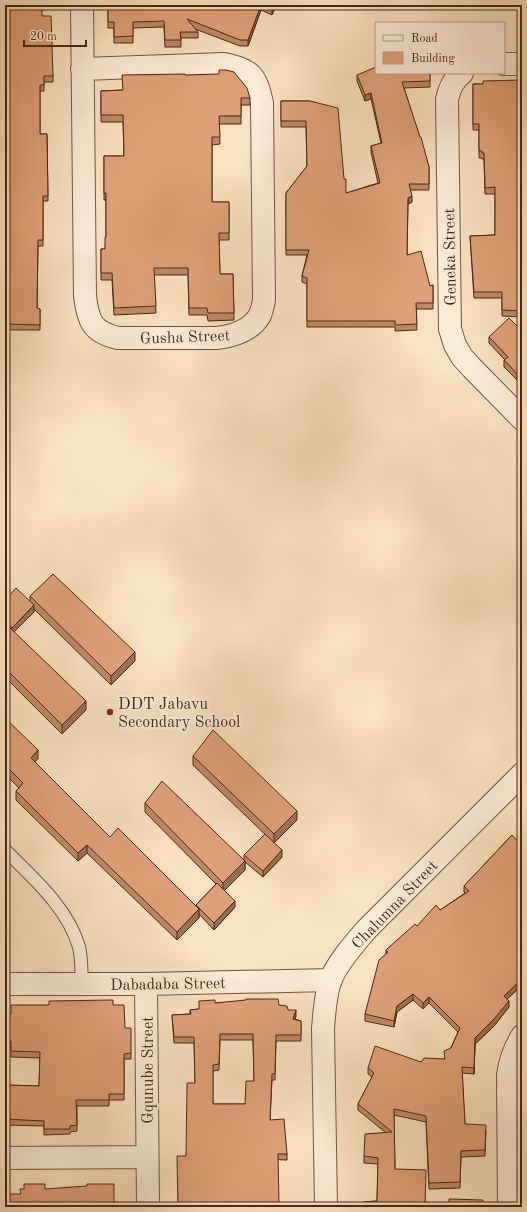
<svg xmlns="http://www.w3.org/2000/svg" width="527" height="1212" font-family="'Old Standard TT',serif">
	<style>
		.lines { fill: none; stroke-linecap: round; stroke-linejoin: round }
		.service-casing { stroke: #765540; stroke-width: 14 }
		.minor-casing { stroke: #765540; stroke-width: 24 }
		.service { stroke: #fbecd6; stroke-width: 12 }
		.minor { stroke: #fbecd6; stroke-width: 22 }
		.wall { fill: #bf8a66; stroke: #4a2616; fill-rule: evenodd }
		.shaded-wall { fill: #9b7153; stroke: #4a2616 }
		.building { fill: #dea177; stroke: #4a2616; fill-rule: evenodd }
		.poi-dot { fill: #8f2418; stroke: #fbecd6; stroke-width: 1.5 }
		.labels { text-anchor: middle; stroke-width: 4; stroke-linejoin: round; paint-order: stroke }
		.street-label { font-size: 16px; fill: #4a2616; stroke: #fbecd6 }
		.poi-label { font-size: 16px; fill: #4a2616; stroke: #fbecd6; text-anchor: start }
	</style>
	<rect width="100%" height="100%" fill="#f9e2c0"/>
	<filter id="stains"><feTurbulence type="fractalNoise" baseFrequency=".005" numOctaves="4"/><feColorMatrix values="0 0 0 0 .2 0 0 0 0 .09 0 0 0 0 .02 0 0 0 .5 -.17"/></filter>
	<radialGradient id="worn" r=".72"><stop offset=".6" stop-color="#630" stop-opacity="0"/><stop offset="1" stop-color="#630" stop-opacity=".3"/></radialGradient>
	<g class="lines">
		<defs>
			<path id="service" d="M 5,850 C 33,878 68,908 79,947 C 82,958 81,972 82,984"/>
			<path id="minor" d="M 82,5 L 85,296 C 88,321 92,332 118,338 L 217,338 C 234,336 251,331 260,315 C 262,310 263,305 264,300 L 262,103 C 256,76 252,70 224,64 L 82,69
				M 504,64 L 522,64
				M 462,73 C 453,80 450,88 447,99 L 450,329 L 455,345 L 462,357 L 472,368 L 522,419
				M 5,984 L 146,984 L 331,980
				M 146,984 L 148,1207
				M 5,1158 L 147,1157
				M 326,1207 L 323,1029 C 324,1015 326,991 331,979 C 338,962 354,944 366,930 L 522,774
				M 509,1207 L 508,1075 C 510,1060 514,1049 522,1036"/>
		</defs>
		<use href="#service" class="service-casing"/>
		<use href="#minor" class="minor-casing"/>
		<use href="#service" class="service"/>
		<use href="#minor" class="minor"/>
	</g>
	<path class="wall" d="M 5,5 L 39,9 L 42,16 L 53,76 L 53,82 L 44,82 L 44,91 L 40,91 L 40,134 L 47,134 L 48,201 L 43,201 L 43,246 L 38,246 L 37,308 L 40,309 L 40,330 L 5,330 Z
		M 108,5 L 276,5 L 272,15 L 261,10 L 248,46 L 240,46 L 195,29 L 198,32 L 198,38 L 181,38 L 181,47 L 165,47 L 164,27 L 133,28 L 133,43 L 114,43 L 114,28 L 108,28 Z
		M 430,73 L 430,87 L 404,88 L 429,167 L 429,190 L 410,190 L 412,202 L 408,204 L 407,255 L 430,286 L 433,285 L 433,309 L 416,309 L 417,330 L 395,331 L 395,327 L 307,327 L 307,284 L 302,282 L 302,276 L 307,255 L 286,255 L 286,193 L 307,166 L 306,127 L 281,127 L 281,101 L 310,101 L 346,193 L 378,183 L 371,152 L 371,146 L 381,143 L 371,99 L 365,101 L 357,81 L 357,75 Z
		M 185,75 L 250,98 L 250,105 L 241,105 L 241,124 L 219,124 L 220,144 L 212,145 L 212,202 L 229,202 L 229,240 L 219,240 L 220,274 L 233,274 L 234,320 L 208,321 L 207,315 L 189,315 L 188,275 L 154,275 L 156,313 L 114,315 L 112,280 L 101,280 L 101,249 L 105,249 L 106,237 L 106,200 L 104,200 L 104,156 L 124,156 L 123,122 L 101,122 L 101,91 L 122,90 Z
		M 522,80 L 522,317 L 502,316 L 502,298 L 474,298 L 470,236 L 495,235 L 495,194 L 485,194 L 484,159 L 482,159 L 482,158 L 479,158 L 479,130 L 473,130 L 473,84 L 483,84 Z
		M 522,331 L 522,375 L 517,380 L 504,367 L 504,360 L 505,360 L 489,343 L 489,337 Z
		M 30,596 L 135,661 L 111,685 L 34,609 L 34,612 L 14,632 L 86,710 L 62,734 L 5,677 L 5,600 L 30,601 Z
		M 5,718 L 38,759 L 35,762 L 110,837 L 196,907 L 196,905 L 216,884 L 145,812 L 145,803 L 244,860 L 244,855 L 282,857 L 263,877 L 245,862 L 245,870 L 224,891 L 235,907 L 214,930 L 199,914 L 199,918 L 177,940 L 87,853 L 78,861 L 16,800 L 16,791 L 19,788 L 5,774 Z
		M 193,756 L 297,820 L 274,843 L 193,765 Z
		M 512,835 L 522,985 L 507,999 L 509,1007 L 494,1026 L 475,1044 L 474,1074 L 462,1073 L 465,1124 L 486,1131 L 485,1156 L 461,1157 L 460,1188 L 429,1189 L 426,1122 L 394,1115 L 395,1169 L 425,1207 L 364,1207 L 364,1202 L 377,1201 L 378,1164 L 364,1163 L 364,1156 L 385,1132 L 358,1110 L 358,1104 L 372,1077 L 368,1074 L 368,1068 L 421,1062 L 444,1059 L 451,1048 L 458,1032 L 429,1003 L 423,1009 L 413,1000 L 397,1012 L 394,1027 L 365,1021 L 365,1014 L 386,954 L 386,950 L 417,926 L 465,893 L 464,892 L 464,886 Z
		M 215,1003 L 279,1005 L 288,1010 L 296,1016 L 295,1019 L 301,1021 L 301,1041 L 276,1041 L 275,1080 L 272,1080 L 270,1120 L 287,1154 L 287,1160 L 186,1156 L 195,1083 L 194,1043 L 174,1043 L 172,1015 L 190,1014 L 190,1010 L 199,1009 ZM 220,1040 L 253,1040 L 254,1081 L 245,1104 L 213,1104 L 213,1071 L 219,1070 Z
		M 113,1005 L 125,1028 L 131,1053 L 131,1059 L 124,1059 L 124,1100 L 109,1100 L 109,1106 L 77,1106 L 77,1131 L 70,1132 L 70,1134 L 44,1135 L 44,1126 L 5,1125 L 5,1085 L 39,1086 L 40,1058 L 11,1057 L 11,1047 L 5,1047 L 5,1014 Z"/>
	<path class="shaded-wall" d="M 261,5 L 261,10 L 248,46 L 248,40 Z
		M 273,5 L 276,5 L 272,15 L 272,8 Z
		M 371,93 L 371,99 L 365,101 L 365,95 Z
		M 412,196 L 412,202 L 408,204 L 408,198 Z
		M 522,369 L 522,375 L 517,380 L 517,374 Z
		M 34,605 L 34,612 L 12,634 L 12,628 Z
		M 135,652 L 135,661 L 111,685 L 111,676 Z
		M 86,701 L 86,710 L 62,734 L 62,725 Z
		M 38,750 L 38,759 L 31,766 L 31,758 Z
		M 297,811 L 297,820 L 274,843 L 274,834 Z
		M 87,845 L 87,853 L 78,861 L 78,853 Z
		M 282,850 L 282,857 L 263,877 L 263,871 Z
		M 245,861 L 245,870 L 223,892 L 223,883 Z
		M 235,901 L 235,907 L 214,930 L 214,923 Z
		M 199,909 L 199,918 L 177,940 L 177,932 Z
		M 522,979 L 522,985 L 504,1002 L 504,996 Z
		M 413,994 L 413,1000 L 397,1012 L 394,1027 L 394,1021 L 397,1006 Z
		M 429,997 L 429,1003 L 423,1009 L 423,1003 Z
		M 509,1001 L 509,1007 L 494,1026 L 475,1044 L 474,1074 L 475,1038 Z
		M 296,1010 L 296,1016 L 293,1025 L 293,1019 Z"/>
	<path class="building" d="M 5,5 L 39,5 L 39,9 L 42,9 L 42,16 L 51,16 L 53,76 L 44,76 L 44,85 L 40,85 L 40,134 L 47,134 L 48,196 L 43,196 L 43,240 L 38,240 L 37,308 L 40,309 L 40,325 L 5,324 Z
		M 108,5 L 261,5 L 248,40 L 240,40 L 187,19 L 198,32 L 180,32 L 181,40 L 165,40 L 164,21 L 133,22 L 133,36 L 114,37 L 114,22 L 108,22 Z
		M 264,5 L 273,5 L 272,8 Z
		M 376,67 L 376,73 L 430,73 L 430,81 L 402,82 L 420,137 L 421,137 L 429,167 L 429,184 L 409,184 L 412,196 L 408,198 L 407,255 L 421,251 L 430,286 L 433,285 L 433,303 L 416,303 L 417,324 L 395,325 L 395,321 L 307,321 L 307,278 L 302,276 L 309,250 L 286,250 L 286,193 L 307,166 L 306,121 L 281,121 L 281,101 L 310,101 L 338,108 L 344,179 L 346,179 L 346,193 L 380,183 L 371,146 L 382,143 L 371,93 L 365,95 L 357,75 Z
		M 219,70 L 226,70 L 234,72 L 247,88 L 250,98 L 241,98 L 241,116 L 219,116 L 220,137 L 212,137 L 212,202 L 229,202 L 229,233 L 219,233 L 220,274 L 233,274 L 234,313 L 208,313 L 207,308 L 189,308 L 188,268 L 154,268 L 156,306 L 114,308 L 112,273 L 101,273 L 101,249 L 105,249 L 105,237 L 106,237 L 106,193 L 104,193 L 104,156 L 124,156 L 123,115 L 101,115 L 101,91 L 123,90 L 122,75 L 185,74 L 185,75 L 219,74 Z
		M 522,80 L 522,311 L 502,310 L 502,292 L 474,292 L 470,236 L 495,235 L 495,187 L 485,188 L 484,153 L 482,153 L 482,151 L 479,151 L 479,124 L 473,124 L 473,84 L 483,84 L 483,81 Z
		M 509,318 L 522,331 L 522,369 L 517,374 L 504,360 L 508,357 L 489,337 Z
		M 53,574 L 135,652 L 111,676 L 30,596 Z
		M 16,588 L 34,605 L 12,628 L 5,621 L 5,600 Z
		M 5,623 L 86,701 L 62,725 L 5,668 Z
		M 5,718 L 38,750 L 31,758 L 110,837 L 118,828 L 199,909 L 177,932 L 87,845 L 78,853 L 16,791 L 23,783 L 5,765 Z
		M 213,730 L 297,811 L 274,834 L 193,756 Z
		M 162,781 L 245,861 L 223,883 L 145,803 Z
		M 265,834 L 282,850 L 263,871 L 244,855 Z
		M 512,835 L 521,845 L 522,844 L 522,979 L 504,996 L 509,1001 L 494,1019 L 475,1038 L 474,1068 L 462,1067 L 465,1124 L 486,1125 L 485,1150 L 461,1151 L 460,1182 L 429,1183 L 426,1116 L 394,1109 L 395,1169 L 426,1170 L 425,1207 L 364,1207 L 364,1202 L 377,1201 L 378,1158 L 364,1156 L 365,1134 L 392,1132 L 358,1104 L 374,1073 L 368,1068 L 375,1046 L 421,1062 L 424,1058 L 445,1059 L 444,1051 L 451,1048 L 460,1028 L 429,997 L 423,1003 L 413,994 L 397,1006 L 394,1021 L 365,1014 L 379,960 L 388,952 L 386,950 L 415,924 L 417,926 L 436,905 L 440,910 L 469,891 L 464,886 Z
		M 217,883 L 235,901 L 214,923 L 196,905 Z
		M 246,999 L 278,999 L 279,1005 L 287,1006 L 288,1010 L 296,1010 L 293,1019 L 301,1021 L 301,1035 L 276,1035 L 275,1074 L 272,1074 L 270,1120 L 284,1119 L 287,1154 L 278,1154 L 279,1207 L 178,1207 L 177,1156 L 186,1156 L 187,1083 L 195,1083 L 194,1037 L 174,1037 L 172,1015 L 191,1014 L 190,1010 L 199,1009 L 199,1001 L 215,1000 L 215,1003 L 246,1000 ZM 220,1034 L 253,1034 L 254,1081 L 246,1081 L 245,1104 L 213,1104 L 213,1065 L 219,1064 Z
		M 113,1000 L 113,1005 L 124,1005 L 125,1028 L 131,1028 L 131,1053 L 124,1054 L 124,1094 L 109,1094 L 109,1100 L 76,1100 L 77,1125 L 70,1126 L 70,1129 L 44,1129 L 44,1121 L 5,1119 L 5,1085 L 39,1086 L 40,1052 L 11,1051 L 11,1041 L 5,1041 L 5,1014 L 11,1014 L 11,1005 L 49,1005 L 49,1001 Z
		M 24,1184 L 45,1184 L 45,1189 L 87,1186 L 87,1184 L 114,1184 L 114,1202 L 118,1202 L 119,1207 L 5,1207 L 5,1194 L 21,1194 L 20,1189 L 24,1189 Z
		M 449,1199 L 483,1200 L 483,1207 L 449,1207 Z"/>
	<circle class="poi-dot" cx="110" cy="712" r="4"/>
	<g class="labels">
		<g class="street-label">
			<text transform="translate(449 257) rotate(-91)" y="6">Geneka Street</text>
			<text transform="translate(185 336) rotate(-2)" y="6">Gusha Street</text>
			<text transform="translate(394 904) rotate(-46)" y="6">Chalumna Street</text>
			<text transform="translate(168 983) rotate(-1)" y="6">Dabadaba Street</text>
			<text transform="translate(147 1070) rotate(-90)" y="6">Gqunube Street</text>
		</g>
		<g class="poi-label">
			<text x="118" y="709">DDT Jabavu<tspan x="118" dy="18">Secondary School</tspan></text>
		</g>
	</g>
	<rect width="527" height="1212" fill="none" stroke="#f9e2c0" stroke-width="20"/>
	<rect x="6" y="6" width="515" height="1200" fill="none" stroke="#4a2616" stroke-width="2"/>
	<rect x="10" y="10" width="507" height="1192" fill="none" stroke="#4a2616"/>
	<rect x="375" y="22" width="130" height="52" fill="#fbecd6" stroke="#b49d89"/>
	<rect x="383" y="35" width="20" height="6" fill="#fbecd6" stroke="#b49d89"/>
	<text x="411" y="42" font-size="12" fill="#4a2616">Road</text>
	<rect x="383" y="52" width="20" height="12" fill="#dea177" stroke="#b49d89"/>
	<text x="411" y="62" font-size="12" fill="#4a2616">Building</text>
	<path d="M24 40v6h62v-6" fill="none" stroke="#4a2616" stroke-width="2"/>
	<text x="30" y="40" font-size="12" fill="#4a2616" stroke="#fbecd6" stroke-width="3" paint-order="stroke">20 m</text>
	<rect width="100%" height="100%" filter="url(#stains)"/>
	<rect width="100%" height="100%" fill="url(#worn)"/>
</svg>
